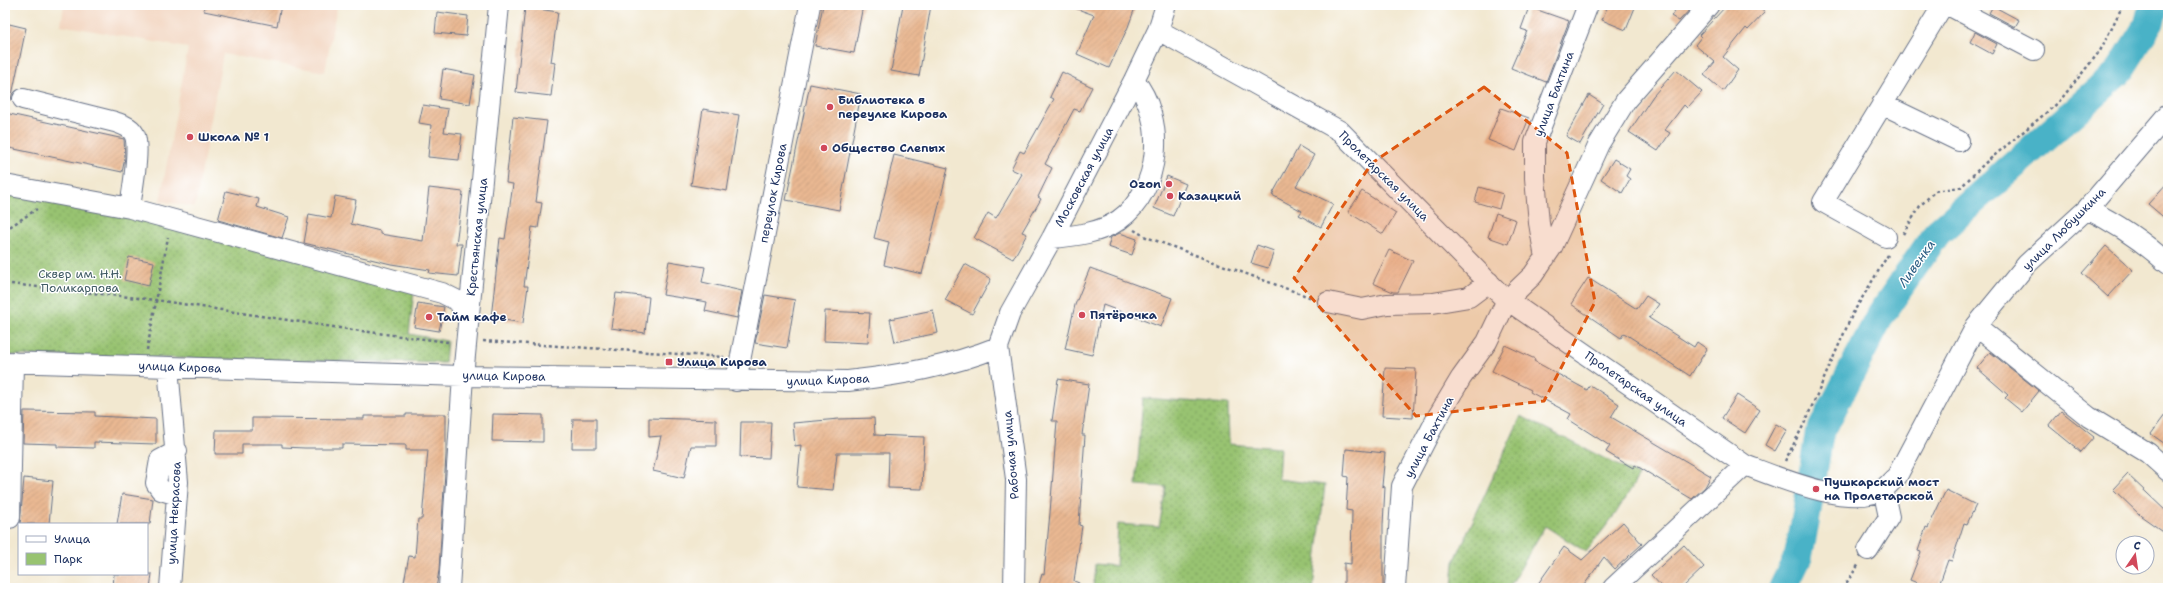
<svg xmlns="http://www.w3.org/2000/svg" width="2173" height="593" font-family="'Shantell Sans',sans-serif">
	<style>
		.built { fill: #f2d4be }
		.green { fill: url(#green-dots); stroke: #5a7968 }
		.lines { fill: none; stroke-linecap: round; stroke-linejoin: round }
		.river { stroke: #49b2c7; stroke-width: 29 }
		.building { fill: url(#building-hatch) }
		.minor-casing { stroke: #667086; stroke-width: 22 }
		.path { stroke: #667086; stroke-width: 2.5; stroke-dasharray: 3 3; stroke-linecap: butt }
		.minor { stroke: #fff; stroke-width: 20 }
		.marked { fill: #de5710; fill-opacity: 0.2; stroke: #de5710; stroke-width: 3; stroke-dasharray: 8 5; stroke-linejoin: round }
		.poi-dot { fill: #d1495b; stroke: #fff; stroke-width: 1.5 }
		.labels { text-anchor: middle; stroke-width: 3; stroke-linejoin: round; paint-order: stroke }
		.street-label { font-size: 12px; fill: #1b2f5e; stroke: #fff }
		.poi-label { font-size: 12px; font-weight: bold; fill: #1b2f5e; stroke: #fff; text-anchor: start }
		.park-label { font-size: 12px; fill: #405b64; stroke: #fff }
		.water-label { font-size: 13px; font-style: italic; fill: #2b5d83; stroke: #fff }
	</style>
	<defs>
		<pattern id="green-dots" width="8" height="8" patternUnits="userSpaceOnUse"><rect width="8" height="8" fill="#98c371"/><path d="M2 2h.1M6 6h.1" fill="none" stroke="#7b9f60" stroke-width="1.8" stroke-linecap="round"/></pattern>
		<pattern id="building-hatch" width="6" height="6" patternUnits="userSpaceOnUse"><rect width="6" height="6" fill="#e9b892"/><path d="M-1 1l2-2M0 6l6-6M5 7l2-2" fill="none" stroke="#c79e80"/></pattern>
	</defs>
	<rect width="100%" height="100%" fill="#fff"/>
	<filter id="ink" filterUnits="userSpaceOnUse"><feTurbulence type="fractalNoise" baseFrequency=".025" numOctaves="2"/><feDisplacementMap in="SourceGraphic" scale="8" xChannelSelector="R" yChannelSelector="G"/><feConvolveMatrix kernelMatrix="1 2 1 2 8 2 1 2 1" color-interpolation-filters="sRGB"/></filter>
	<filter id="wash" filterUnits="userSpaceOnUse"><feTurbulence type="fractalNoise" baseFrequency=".012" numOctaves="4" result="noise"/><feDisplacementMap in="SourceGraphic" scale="16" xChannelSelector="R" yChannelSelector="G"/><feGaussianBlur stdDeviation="0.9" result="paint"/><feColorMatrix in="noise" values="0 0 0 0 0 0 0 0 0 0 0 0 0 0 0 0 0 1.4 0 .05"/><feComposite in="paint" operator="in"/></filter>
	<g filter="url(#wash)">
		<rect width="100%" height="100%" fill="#f2e8d0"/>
		<path class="built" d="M 64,5 L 337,5 L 325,72 L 223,54 L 195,207 L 160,201 L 188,48 L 61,25 Z"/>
		<path class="green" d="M 5,191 L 130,213 L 414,292 L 409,334 L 447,341 L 445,363 L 5,355 Z
			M 1143,398 L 1228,404 L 1229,444 L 1280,448 L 1278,479 L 1325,485 L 1313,588 L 1093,588 L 1095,564 L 1116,566 L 1118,524 L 1159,527 L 1166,487 L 1136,485 Z
			M 1521,416 L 1639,476 L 1616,513 L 1586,552 L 1545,526 L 1509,588 L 1452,588 L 1454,562 Z"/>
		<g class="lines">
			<path class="river" d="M 1783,588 L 1798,557 L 1805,523 L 1819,435 L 1881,314 L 1937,233 L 2118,73 L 2150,22 L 2154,5"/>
		</g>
		<g id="blocks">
			<path class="building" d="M 205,5 L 281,5 L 277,26 L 204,11 Z
				M 823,5 L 863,5 L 854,53 L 815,46 Z
				M 903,5 L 931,5 L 919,76 L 891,71 Z
				M 1072,5 L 1136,5 L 1128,27 L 1109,68 L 1077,54 L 1094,15 L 1072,7 Z
				M 1608,5 L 1636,5 L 1626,30 L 1602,20 Z
				M 1679,5 L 1694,5 L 1679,21 L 1671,16 Z
				M 1727,5 L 1757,5 L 1765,12 L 1748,30 L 1746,28 L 1723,57 L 1738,70 L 1723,91 L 1704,75 L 1715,62 L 1695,45 L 1701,37 L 1699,35 Z
				M 1993,6 L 2019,20 L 2015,27 L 1989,13 Z
				M 525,7 L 558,12 L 551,62 L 555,63 L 551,96 L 516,92 Z
				M 1529,7 L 1569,21 L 1546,82 L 1511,68 L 1527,31 L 1521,29 Z
				M 437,12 L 468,16 L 466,36 L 435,33 Z
				M 5,23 L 26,28 L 11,100 L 5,99 Z
				M 1975,32 L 1997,44 L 1992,54 L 1970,42 Z
				M 443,69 L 475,75 L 470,104 L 439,99 Z
				M 1676,70 L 1702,92 L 1687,108 L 1684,105 L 1665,130 L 1670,133 L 1658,151 L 1629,132 L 1653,96 Z
				M 1062,72 L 1092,87 L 1080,111 L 1074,109 L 1045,164 L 1052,168 L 1038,197 L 1041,199 L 1022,232 L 1027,234 L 1013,259 L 974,238 L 988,213 L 996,218 L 1022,174 L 1011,169 L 1020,151 L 1024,153 L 1054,99 L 1050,97 Z
				M 810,84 L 861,94 L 839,210 L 786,200 Z
				M 1589,95 L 1603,104 L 1580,144 L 1566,136 Z
				M 423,105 L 448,109 L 444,132 L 462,134 L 459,160 L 428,157 L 431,125 L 419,123 Z
				M 1501,108 L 1529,118 L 1516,151 L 1488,140 Z
				M 703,109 L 739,115 L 727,191 L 691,185 Z
				M 5,113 L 124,139 L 125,158 L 122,172 L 5,147 Z
				M 513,117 L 547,121 L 536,202 L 542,203 L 538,228 L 532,227 L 524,286 L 528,286 L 523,323 L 491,318 L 500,238 L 505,239 L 513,184 L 506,183 Z
				M 1299,146 L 1314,155 L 1296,186 L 1333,204 L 1321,227 L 1299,215 L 1302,211 L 1272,195 Z
				M 894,155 L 948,168 L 922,274 L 884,265 L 889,242 L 874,238 Z
				M 1614,159 L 1630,169 L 1626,176 L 1630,179 L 1622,193 L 1601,179 Z
				M 1167,176 L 1186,184 L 1173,216 L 1154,208 Z
				M 2168,182 L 2168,221 L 2148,204 Z
				M 1479,187 L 1503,194 L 1499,209 L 1475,202 Z
				M 429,188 L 463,192 L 456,244 L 462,244 L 458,276 L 429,273 L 430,270 L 391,264 L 304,243 L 309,214 L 331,218 L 335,196 L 356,200 L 351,224 L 380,231 L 380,234 L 423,241 Z
				M 226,191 L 259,199 L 257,207 L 289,217 L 282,238 L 218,220 Z
				M 1362,191 L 1396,213 L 1383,234 L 1348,212 Z
				M 1496,213 L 1516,220 L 1508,244 L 1488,237 Z
				M 1120,233 L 1137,239 L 1132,255 L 1108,247 L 1111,237 Z
				M 1257,245 L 1274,251 L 1268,268 L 1251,263 Z
				M 2106,246 L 2133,270 L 2108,297 L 2082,273 Z
				M 1389,250 L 1413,261 L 1398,292 L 1393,292 L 1373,283 Z
				M 129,257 L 154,262 L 149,286 L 124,280 Z
				M 669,261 L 705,267 L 702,282 L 742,291 L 737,318 L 705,311 L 707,302 L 663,295 Z
				M 965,264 L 991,279 L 972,314 L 945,300 Z
				M 1090,268 L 1172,298 L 1161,327 L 1103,305 L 1092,355 L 1065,349 L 1075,305 Z
				M 1588,278 L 1637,309 L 1646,296 L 1659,304 L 1649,318 L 1694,347 L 1697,342 L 1707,349 L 1690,376 L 1624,333 L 1621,338 L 1571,304 Z
				M 616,293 L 649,297 L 645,333 L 611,328 Z
				M 765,295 L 795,300 L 787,348 L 755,343 Z
				M 418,303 L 444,307 L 439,331 L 414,327 Z
				M 933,310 L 938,333 L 895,342 L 890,319 Z
				M 825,311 L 870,313 L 868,343 L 824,341 Z
				M 1505,345 L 1535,359 L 1534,361 L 1587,390 L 1590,385 L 1619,404 L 1611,417 L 1711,476 L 1705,487 L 1692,499 L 1635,465 L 1633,468 L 1606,452 L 1610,446 L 1568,419 L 1571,414 L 1530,392 L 1531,390 L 1492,371 Z
				M 1990,352 L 2039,391 L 2022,412 L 2005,398 L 2008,395 L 1977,368 Z
				M 1385,368 L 1416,369 L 1413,418 L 1382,416 Z
				M 1058,379 L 1089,384 L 1082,435 L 1085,435 L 1079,525 L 1082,526 L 1074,581 L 1079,583 L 1079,588 L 1038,588 L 1042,574 L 1044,575 L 1050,513 L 1057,421 L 1052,421 Z
				M 1737,395 L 1760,410 L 1745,433 L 1722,418 Z
				M 24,411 L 95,412 L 95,416 L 156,419 L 156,444 L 94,442 L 94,448 L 57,447 L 57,444 L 23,443 Z
				M 2061,411 L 2094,437 L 2081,452 L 2049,426 Z
				M 2168,411 L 2168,446 L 2151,434 Z
				M 406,414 L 446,414 L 446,455 L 439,571 L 436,588 L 404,582 L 409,556 L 415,557 L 418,519 L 422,519 L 428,450 L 406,450 L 406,445 L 342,444 L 342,448 L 305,448 L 282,447 L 282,444 L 242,444 L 242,454 L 215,454 L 216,430 L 252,430 L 252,418 L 364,419 L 364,416 L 406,416 Z
				M 493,414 L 543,415 L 543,442 L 492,441 Z
				M 649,418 L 716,420 L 716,446 L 691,446 L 684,478 L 653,471 L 661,436 L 649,437 Z
				M 874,418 L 875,435 L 924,437 L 922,489 L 888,488 L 889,453 L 837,453 L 833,490 L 797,487 L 801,445 L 795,446 L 793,423 L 839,419 Z
				M 573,419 L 596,419 L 596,448 L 572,448 Z
				M 741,422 L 771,422 L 769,458 L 740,457 Z
				M 1776,424 L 1787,430 L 1775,451 L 1765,445 Z
				M 1346,449 L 1385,453 L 1382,486 L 1385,487 L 1383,525 L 1383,587 L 1344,586 L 1344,563 L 1351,564 L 1352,511 L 1346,510 L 1348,477 L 1344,476 Z
				M 2127,474 L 2168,513 L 2168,535 L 2141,516 L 2113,489 Z
				M 24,478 L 53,481 L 49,524 L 20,524 Z
				M 1946,490 L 1976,505 L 1967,524 L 1964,523 L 1952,561 L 1948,560 L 1938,588 L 1930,588 L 1910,580 L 1921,552 L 1918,551 L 1926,527 L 1928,528 Z
				M 122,494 L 153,499 L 150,524 L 117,524 Z
				M 1623,522 L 1642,544 L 1615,569 L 1604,557 L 1582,588 L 1535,588 L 1564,547 L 1582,560 Z
				M 1684,545 L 1704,567 L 1682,588 L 1663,588 L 1651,575 Z
				M 114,574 L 152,574 L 150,588 L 113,588 Z"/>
		</g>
	</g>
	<g filter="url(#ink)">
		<use href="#blocks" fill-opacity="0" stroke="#667086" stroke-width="1"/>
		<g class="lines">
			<defs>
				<path id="minor" d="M 1948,5 L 2034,50
					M 1158,30 L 1340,131 L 1503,297 L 1745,465 C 1777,477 1852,509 1883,489 C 1888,486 1892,480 1897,476 L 1976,326 L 2027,264 L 2087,209 L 2168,114
					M 1882,104 L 1959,141
					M 5,185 L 130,208 C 132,191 140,151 135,136 C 132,127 123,125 115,122 L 23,99
					M 130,208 L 442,293 L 458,301 L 469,320
					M 2087,209 C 2118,224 2143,241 2168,264
					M 1886,237 L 1823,202 L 1943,5
					M 1052,238 C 1074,236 1101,233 1119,220 C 1162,189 1166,119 1134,80
					M 1545,258 L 1539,223 L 1535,178 L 1535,142 L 1588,5
					M 1328,302 L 1362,309 L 1387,304 L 1433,303 L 1469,297 L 1489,282
					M 1976,326 L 2089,417 L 2148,453 L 2168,471
					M 5,362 L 463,376 L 848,381 C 901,375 948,367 998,347
					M 168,367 L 178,482 L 170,588
					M 736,381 L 810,5
					M 177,451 L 160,460 L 156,483 L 161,490 L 177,495
					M 10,518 L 13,362
					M 1868,550 L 1889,517 L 1883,489
					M 449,588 L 463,376 L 499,5
					M 1014,588 L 1016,479 L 998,347 L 1010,313 L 1052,238 L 1134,80 L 1158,30 L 1166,5
					M 1395,588 L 1402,486 L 1437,418 L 1461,378 L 1487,342 L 1507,300 L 1533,275 L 1552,247 L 1599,144 L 1626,100 L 1709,5
					M 1613,588 L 1745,465"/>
			</defs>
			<use href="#minor" class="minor-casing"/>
			<path class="path" d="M 5,230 L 37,209
				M 1134,230 L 1146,237 L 1312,298
				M 1903,234 L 1920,206 L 1935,191 L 1961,187 L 1984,164 L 2058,103 L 2100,51 L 2123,5
				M 11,284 L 156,300 L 353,330 L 448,342
				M 483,341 L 724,357
				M 147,350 L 168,237
				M 1785,461 L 1804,424 L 1853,313 L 1888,255
				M 1843,588 L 1859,564"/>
			<use href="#minor" class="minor"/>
		</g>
	</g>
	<path class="marked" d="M 1484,87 L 1567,153 L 1595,302 L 1544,401 L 1416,416 L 1294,278 L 1372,163 Z"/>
	<g class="poi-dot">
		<circle cx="830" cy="107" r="4"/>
		<circle cx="190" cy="137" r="4"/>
		<circle cx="824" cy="148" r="4"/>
		<circle cx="1169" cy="184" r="4"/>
		<circle cx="1170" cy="196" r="4"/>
		<circle cx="1082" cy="315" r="4"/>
		<circle cx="429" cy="317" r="4"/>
		<rect x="665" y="358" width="8" height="8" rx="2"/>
		<circle cx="1816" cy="489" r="4"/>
	</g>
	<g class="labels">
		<g class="street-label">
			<text transform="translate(1554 94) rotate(-69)" y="4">улица Бахтина</text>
			<text transform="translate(1384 176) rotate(45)" y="4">Пролетарская улица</text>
			<text transform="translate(1084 177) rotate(-62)" y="4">Московская улица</text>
			<text transform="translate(773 193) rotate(-79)" y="4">переулок Кирова</text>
			<text transform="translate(2064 229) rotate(-45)" y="4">улица Любушкина</text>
			<text transform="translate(477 237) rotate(-84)" y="4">Крестьянская улица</text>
			<text transform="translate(180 367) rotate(2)" y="4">улица Кирова</text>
			<text transform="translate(504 376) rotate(1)" y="4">улица Кирова</text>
			<text transform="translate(828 380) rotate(-2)" y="4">улица Кирова</text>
			<text transform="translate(1636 389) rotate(35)" y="4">Пролетарская улица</text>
			<text transform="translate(1429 437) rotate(-62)" y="4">улица Бахтина</text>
			<text transform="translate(1011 455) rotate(-95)" y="4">Рабочая улица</text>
			<text transform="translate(174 513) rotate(-87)" y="4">улица Некрасова</text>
		</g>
		<g class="poi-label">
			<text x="838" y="104">Библиотека в<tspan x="838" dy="14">переулке Кирова</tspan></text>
			<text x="198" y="141">Школа № 1</text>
			<text x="832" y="152">Общество Слепых</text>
			<text x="1161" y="188" text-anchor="end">Ozon</text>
			<text x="1178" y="200">Казацкий</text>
			<text x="1090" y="319">Пятёрочка</text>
			<text x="437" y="321">Тайм кафе</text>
			<text x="677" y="366">Улица Кирова</text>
			<text x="1824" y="486">Пушкарский мост<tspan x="1824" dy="14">на Пролетарской</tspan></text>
		</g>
		<g class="park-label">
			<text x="80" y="278">Сквер им. Н.Н.<tspan x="80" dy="14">Поликарпова</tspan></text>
		</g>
		<g class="water-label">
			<text transform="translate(1916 263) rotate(-55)" y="5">Ливенка</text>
		</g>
	</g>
	<rect width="2173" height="593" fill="none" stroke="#fff" stroke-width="20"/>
	<rect x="18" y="523" width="130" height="52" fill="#ffffff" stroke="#a4acbf"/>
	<rect x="26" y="536" width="20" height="6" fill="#ffffff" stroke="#a4acbf"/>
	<text x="54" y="543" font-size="12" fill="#1b2f5e">Улица</text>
	<rect x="26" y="553" width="20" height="12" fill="#98c371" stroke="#a4acbf"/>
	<text x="54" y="563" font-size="12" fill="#1b2f5e">Парк</text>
	<g transform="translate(2135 555) rotate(13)"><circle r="19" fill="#ffffff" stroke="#a4acbf"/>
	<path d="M0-3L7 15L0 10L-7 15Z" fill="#d1495b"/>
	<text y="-6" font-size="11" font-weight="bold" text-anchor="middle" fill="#1b2f5e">С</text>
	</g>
</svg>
